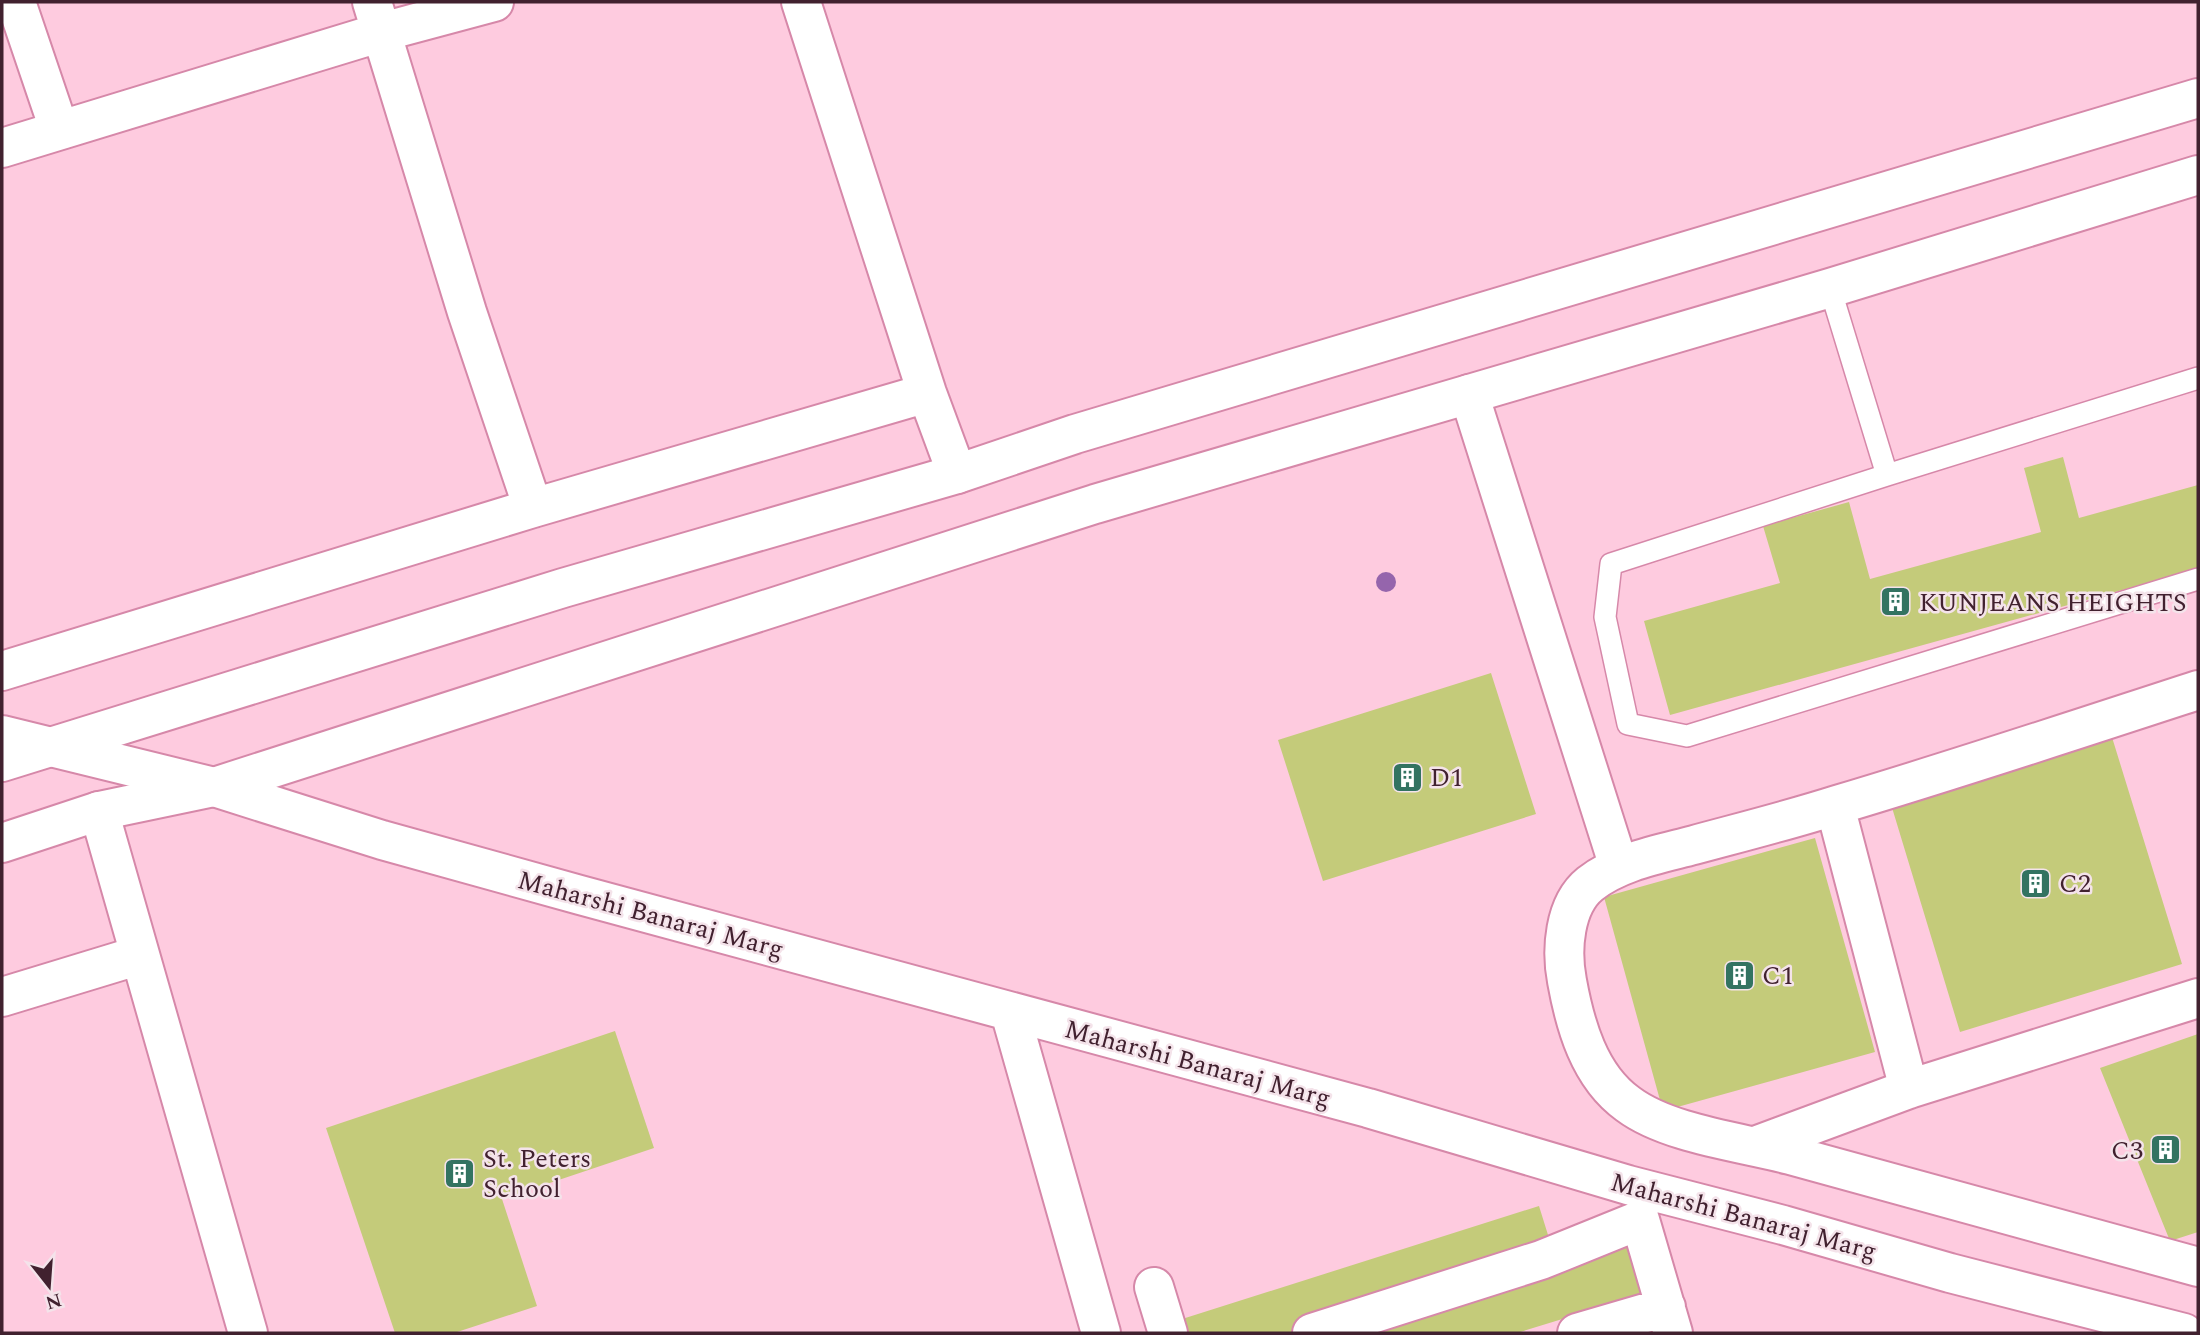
<svg xmlns="http://www.w3.org/2000/svg" width="2200" height="1335" font-family="Spectral,serif">
	<style>
		.building { fill: #c4cb7a }
		.lines { fill: none; stroke-linecap: round; stroke-linejoin: round }
		.service-casing { stroke: #d688a9; stroke-width: 24 }
		.minor-casing { stroke: #d688a9; stroke-width: 42 }
		.tertiary-casing { stroke: #d688a9; stroke-width: 42 }
		.service { stroke: #fff; stroke-width: 21 }
		.minor { stroke: #fff; stroke-width: 38 }
		.tertiary { stroke: #fff; stroke-width: 38 }
		.tree { fill: #9565ac }
		.labels { text-anchor: middle; stroke-width: 5; stroke-linejoin: round; paint-order: stroke }
		.poi-label { font-size: 26px; fill: #41212f; stroke: #f4e3ea; text-anchor: start }
		.street-label { font-size: 26px; fill: #41212f; stroke: #f4e3ea }
	</style>
	<rect width="100%" height="100%" fill="#fecbdf"/>
	<path class="building" d="M 2063,457 L 2079,518 L 2198,485 L 2198,569 L 1670,715 L 1644,621 L 1780,583 L 1763,526 L 1849,502 L 1870,579 L 2041,532 L 2024,468 Z
		M 1491,673 L 1536,814 L 1323,881 L 1278,740 Z
		M 2111,734 L 2182,964 L 1960,1032 L 1890,801 Z
		M 1815,838 L 1875,1052 L 1663,1111 L 1604,897 Z
		M 615,1031 L 654,1148 L 502,1199 L 537,1306 L 454,1333 L 395,1333 L 326,1128 Z
		M 2198,1034 L 2198,1232 L 2170,1241 L 2100,1068 Z
		M 1539,1206 L 1553,1251 L 1291,1333 L 1183,1333 L 1179,1320 Z
		M 1627,1242 L 1644,1294 L 1517,1333 L 1337,1333 Z"/>
	<g class="lines">
		<defs>
			<path id="service" d="M 1830,288 L 1887,475
				M 2198,378 L 1887,475 L 1611,564 L 1605,617 L 1628,724 L 1687,736 L 2198,579"/>
			<path id="minor" d="M 16,2 L 59,129
				M 372,2 L 467,312 L 533,508
				M 801,2 L 927,393 L 957,474
				M 2,148 L 382,32 L 494,2
				M 1469,394 L 1619,867
				M 2,671 L 533,508 L 927,393
				M 2198,690 C 2078,729 1958,769 1837,805 C 1790,820 1742,832 1694,845 C 1660,854 1619,861 1590,884 C 1564,905 1561,950 1567,981 C 1575,1025 1589,1076 1628,1104 C 1668,1134 1741,1142 1790,1155 C 1926,1193 2062,1230 2198,1267
				M 2,735 L 214,787 L 382,840 L 580,895 L 1368,1108 L 1628,1185 L 1783,1225 L 1950,1273 L 2184,1333
				M 1835,806 L 1909,1089
				M 99,811 L 248,1333
				M 2,997 L 140,955
				M 1010,1012 L 1101,1333
				M 1755,1146 L 1909,1089 L 2198,998
				M 1154,1287 L 1168,1333
				M 1312,1333 L 1541,1260 L 1640,1220 L 1673,1333
				M 1577,1333 L 1666,1307"/>
			<path id="tertiary" d="M 2,762 L 563,588 L 957,474 L 1075,434 L 2198,98
				M 2,843 L 99,811 L 214,787 L 1095,504 L 1830,288 L 2198,175"/>
		</defs>
		<use href="#service" class="service-casing"/>
		<use href="#minor" class="minor-casing"/>
		<use href="#tertiary" class="tertiary-casing"/>
		<use href="#service" class="service"/>
		<use href="#minor" class="minor"/>
		<use href="#tertiary" class="tertiary"/>
	</g>
	<circle class="tree" cx="1386" cy="582" r="10"/>
	<defs>
		<symbol id="building-square" viewBox="-11 -11 22 22"><rect x="-9" y="-9" width="18" height="18" rx="4" fill="#337361" stroke="#f4e3ea"/><path d="M-4-6H4V6H1V3H-1V6H-4ZM-2.5-4.3h1.7v1.8h-1.7ZM.8-4.3h1.7v1.8H.8ZM-2.5-1h1.7V.8h-1.7ZM.8-1h1.7V.8H.8Z" fill="#fff"/></symbol>
	</defs>
	<g fill-rule="evenodd">
		<use href="#building-square" x="1878" y="584" width="35" height="35"/>
		<use href="#building-square" x="1390" y="760" width="35" height="35"/>
		<use href="#building-square" x="2018" y="866" width="35" height="35"/>
		<use href="#building-square" x="1722" y="958" width="35" height="35"/>
		<use href="#building-square" x="2148" y="1132" width="35" height="35"/>
		<use href="#building-square" x="442" y="1156" width="35" height="35"/>
	</g>
	<g class="labels">
		<g class="poi-label">
			<text x="1919" y="611">KUNJEANS HEIGHTS</text>
			<text x="1430" y="786">D1</text>
			<text x="2059" y="892">C2</text>
			<text x="1762" y="984">C1</text>
			<text x="2143" y="1159" text-anchor="end">C3</text>
			<text x="483" y="1167">St. Peters<tspan x="483" dy="30">School</tspan></text>
		</g>
		<g class="street-label">
			<text transform="translate(651 914) rotate(15)" y="9">Maharshi Banaraj Marg</text>
			<text transform="translate(1198 1063) rotate(15)" y="9">Maharshi Banaraj Marg</text>
			<text transform="translate(1744 1216) rotate(15)" y="9">Maharshi Banaraj Marg</text>
		</g>
	</g>
	<rect width="2200" height="1335" fill="none" stroke="#41212f" stroke-width="7"/>
	<g transform="translate(49 1286) rotate(163)" stroke="#f4e3ea" stroke-width="5" paint-order="stroke">
	<path d="M0-5L12 26L0 18L-12 26Z" fill="#41212f"/>
	<text y="-10" font-size="19" font-weight="bold" text-anchor="middle" fill="#41212f">N</text>
	</g>
</svg>
